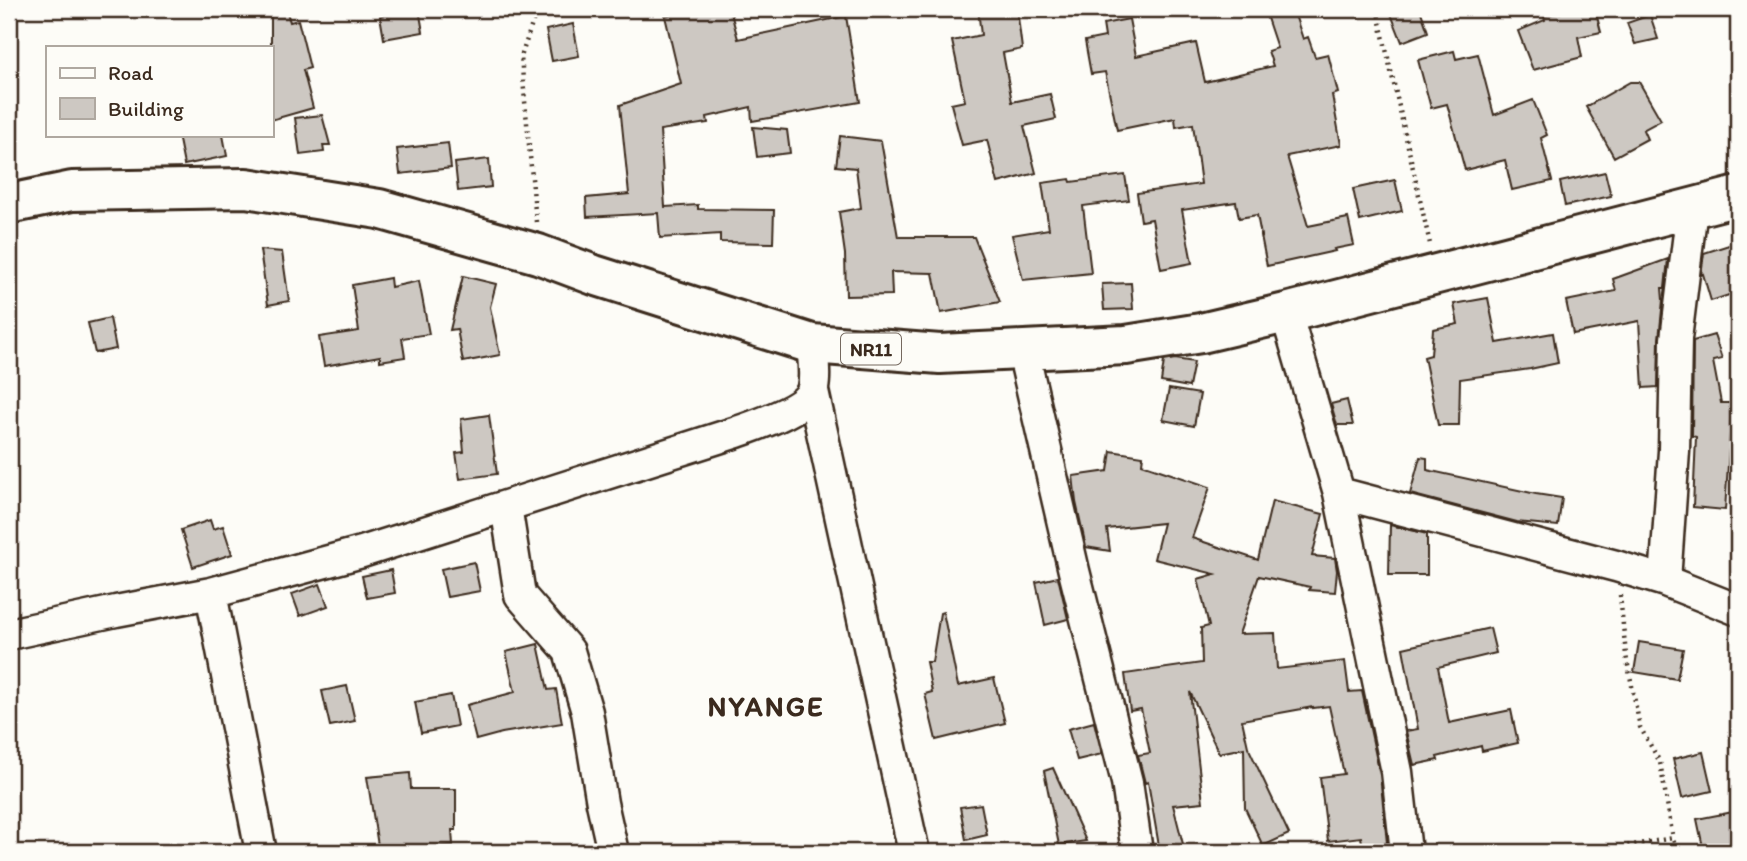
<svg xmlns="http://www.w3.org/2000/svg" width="1747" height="861" font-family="Itim,sans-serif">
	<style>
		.building { fill: #cdc8c2; stroke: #3b2a1e; stroke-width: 2 }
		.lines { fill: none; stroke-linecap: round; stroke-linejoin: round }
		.minor-casing { stroke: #3b2a1e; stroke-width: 35 }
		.trunk-casing { stroke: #3b2a1e; stroke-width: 44 }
		.path { stroke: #3b2a1e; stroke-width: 4.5; stroke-dasharray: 2 5; stroke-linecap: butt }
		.minor { stroke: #fdfcf7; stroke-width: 30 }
		.trunk { stroke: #fdfcf7; stroke-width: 38 }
		.labels { text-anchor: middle; stroke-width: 5; stroke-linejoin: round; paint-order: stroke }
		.shield { fill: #fdfcf7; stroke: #75695f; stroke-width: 2 }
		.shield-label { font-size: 19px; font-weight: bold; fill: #3b2a1e }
		.district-label { font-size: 28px; font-weight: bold; letter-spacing: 2px; fill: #3b2a1e; stroke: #fdfcf7 }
	</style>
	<rect width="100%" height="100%" fill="#fdfcf7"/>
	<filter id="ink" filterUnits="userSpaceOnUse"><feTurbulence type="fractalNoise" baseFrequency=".0143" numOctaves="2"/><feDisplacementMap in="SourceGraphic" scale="14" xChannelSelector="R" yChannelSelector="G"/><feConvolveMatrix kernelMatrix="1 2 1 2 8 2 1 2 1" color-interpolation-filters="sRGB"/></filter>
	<g filter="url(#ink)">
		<path class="building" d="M 271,9 L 286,9 L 290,22 L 298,20 L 310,68 L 303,70 L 313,108 L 271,120 Z
			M 419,9 L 423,32 L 384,39 L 380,16 Z
			M 694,9 L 730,9 L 738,39 L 846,16 L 860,102 L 752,121 L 751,107 L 707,117 L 708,123 L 660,130 L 665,207 L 698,205 L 698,209 L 774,210 L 773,243 L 720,242 L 720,234 L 660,238 L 658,213 L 587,217 L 586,198 L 629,194 L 620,105 L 681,84 L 665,16 Z
			M 978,9 L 1017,9 L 1022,49 L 1003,53 L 1012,102 L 1050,94 L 1056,119 L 1024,126 L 1036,173 L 998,183 L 987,140 L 962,145 L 951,104 L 965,101 L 952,41 L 981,35 Z
			M 1264,9 L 1293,9 L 1303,39 L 1308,37 L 1315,57 L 1328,54 L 1338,93 L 1332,95 L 1341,145 L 1287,156 L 1308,226 L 1348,218 L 1354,245 L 1334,249 L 1335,251 L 1267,266 L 1257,215 L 1239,218 L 1236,202 L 1182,210 L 1192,263 L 1161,269 L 1152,219 L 1141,221 L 1137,193 L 1201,184 L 1193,124 L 1176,127 L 1175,118 L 1117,130 L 1105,72 L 1091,74 L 1085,41 L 1105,37 L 1103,24 L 1129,19 L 1136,56 L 1196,43 L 1205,82 L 1273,66 L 1268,51 L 1277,48 Z
			M 1389,9 L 1420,9 L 1428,32 L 1402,42 Z
			M 1576,9 L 1595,9 L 1601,32 L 1578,37 L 1582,57 L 1533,70 L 1518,31 L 1545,20 L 1544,16 Z
			M 1650,15 L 1658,39 L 1635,44 L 1627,23 Z
			M 573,24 L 579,56 L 552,61 L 546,30 Z
			M 1454,51 L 1456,59 L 1478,54 L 1494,115 L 1533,100 L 1547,135 L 1541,138 L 1552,181 L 1512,190 L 1505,160 L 1465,170 L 1447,104 L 1431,108 L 1418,60 Z
			M 1630,82 L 1639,82 L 1661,120 L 1643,130 L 1647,139 L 1614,157 L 1586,107 Z
			M 322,115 L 330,145 L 323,145 L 324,152 L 300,155 L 295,118 Z
			M 753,127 L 787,130 L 790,153 L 757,157 Z
			M 178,135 L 223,135 L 227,156 L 184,165 Z
			M 840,136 L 881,141 L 898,237 L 974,237 L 1000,302 L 941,313 L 933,273 L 891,272 L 892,295 L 846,296 L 845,254 L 839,212 L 861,208 L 856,168 L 836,166 Z
			M 448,143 L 451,168 L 400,174 L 397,149 Z
			M 489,159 L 491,187 L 458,191 L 455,163 Z
			M 1605,172 L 1611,196 L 1565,206 L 1560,182 Z
			M 1125,175 L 1129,200 L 1083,206 L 1091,273 L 1023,280 L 1012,235 L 1049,229 L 1042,183 L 1070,179 L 1071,182 Z
			M 1395,180 L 1402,211 L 1360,221 L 1353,189 Z
			M 1732,244 L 1738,264 L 1738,292 L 1711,301 L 1703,274 L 1701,275 L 1704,253 Z
			M 260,250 L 282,252 L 289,301 L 268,305 Z
			M 1668,259 L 1665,288 L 1662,288 L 1663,300 L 1659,339 L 1658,387 L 1643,388 L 1639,321 L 1573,334 L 1566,301 L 1616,291 L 1613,279 Z
			M 463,276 L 496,284 L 490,307 L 500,355 L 463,362 L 457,329 L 450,330 Z
			M 390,278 L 391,287 L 419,281 L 429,334 L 402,338 L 405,357 L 380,361 L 380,356 L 324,366 L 319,337 L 359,331 L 352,285 Z
			M 1131,283 L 1133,309 L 1104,310 L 1102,284 Z
			M 1488,298 L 1497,343 L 1553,333 L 1558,363 L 1530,369 L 1460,379 L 1459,425 L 1438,425 L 1424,357 L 1431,355 L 1433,329 L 1458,324 L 1454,304 Z
			M 110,318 L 116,349 L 95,353 L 88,323 Z
			M 1714,335 L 1722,359 L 1713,361 L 1721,403 L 1732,403 L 1725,510 L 1693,507 L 1696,437 L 1692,436 L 1693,341 Z
			M 1175,359 L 1194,362 L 1189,387 L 1161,382 L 1164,361 Z
			M 1169,389 L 1200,394 L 1194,426 L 1163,420 Z
			M 1347,400 L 1353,425 L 1337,425 L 1331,404 Z
			M 489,415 L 497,474 L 460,479 L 456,453 L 464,452 L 461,419 Z
			M 1111,451 L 1143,456 L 1142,464 L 1210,487 L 1192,538 L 1258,560 L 1272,501 L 1323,514 L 1312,556 L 1335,558 L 1337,571 L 1335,592 L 1309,590 L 1310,587 L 1259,576 L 1239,634 L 1275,633 L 1277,669 L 1345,661 L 1349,692 L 1362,691 L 1380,775 L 1387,843 L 1363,848 L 1361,837 L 1328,841 L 1320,777 L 1344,774 L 1329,706 L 1313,708 L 1313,707 L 1242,720 L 1248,747 L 1289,834 L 1263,846 L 1245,808 L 1244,748 L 1219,753 L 1190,692 L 1203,802 L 1173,805 L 1185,852 L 1160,852 L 1148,782 L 1145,783 L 1138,755 L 1150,753 L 1141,709 L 1130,711 L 1125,674 L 1202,663 L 1201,628 L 1209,626 L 1198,579 L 1215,574 L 1154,559 L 1163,523 L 1107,529 L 1110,551 L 1086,547 L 1076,502 L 1073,476 L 1108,471 Z
			M 1420,457 L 1427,458 L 1427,470 L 1536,494 L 1562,498 L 1558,526 L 1517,522 L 1410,494 Z
			M 210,520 L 213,529 L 223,526 L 232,554 L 193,567 L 181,530 Z
			M 1390,525 L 1427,534 L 1427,575 L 1389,575 Z
			M 474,562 L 480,591 L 447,597 L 441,569 Z
			M 391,570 L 395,593 L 367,598 L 362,576 Z
			M 1058,577 L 1068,619 L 1045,625 L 1036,582 Z
			M 320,584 L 328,606 L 300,616 L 292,594 Z
			M 943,612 L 958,686 L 994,678 L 1005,723 L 936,740 L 925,694 L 932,692 L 926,662 L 932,662 L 940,613 Z
			M 1490,628 L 1496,653 L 1438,667 L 1449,723 L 1511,710 L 1518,743 L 1482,751 L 1481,746 L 1437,757 L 1438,760 L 1414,765 L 1406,731 L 1418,729 L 1403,648 Z
			M 1639,642 L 1683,649 L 1677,679 L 1634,672 Z
			M 538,644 L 548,690 L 556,689 L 562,723 L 502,733 L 476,740 L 467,705 L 515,692 L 506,652 Z
			M 347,686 L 355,721 L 330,726 L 322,691 Z
			M 451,695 L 457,726 L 421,733 L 415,702 Z
			M 1094,722 L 1102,754 L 1077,760 L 1068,729 Z
			M 1703,752 L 1712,791 L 1682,798 L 1673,759 Z
			M 1053,768 L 1086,841 L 1059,845 L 1044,771 Z
			M 410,773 L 411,789 L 456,789 L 456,830 L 452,830 L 453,845 L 379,852 L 367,777 Z
			M 981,804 L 987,835 L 966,840 L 960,807 Z
			M 1738,811 L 1738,852 L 1704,852 L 1697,819 Z"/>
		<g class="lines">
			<defs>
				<path id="minor" d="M 1286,313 L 1339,493 L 1397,772 L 1406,852
					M 1023,351 L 1074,571 L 1127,782 L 1137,852
					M 813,391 L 914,852
					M 1339,493 L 1616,566 L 1665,581 L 1738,610
					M 506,506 L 520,595 L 569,651 L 587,712 L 602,803 L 613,852
					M 1665,581 L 1674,451 L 1676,339 L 1692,208
					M 211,593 L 261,852
					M 9,634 L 116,611 L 211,593 L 362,552 L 737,432 C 756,425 808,409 813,388 C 816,374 813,358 812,344"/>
				<path id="trunk" d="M 9,204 L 72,191 L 246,188 L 379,209 L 538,254 L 594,275 L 812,344 L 940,354 L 1126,345 L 1201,333 L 1286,313 L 1738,196"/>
			</defs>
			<use href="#minor" class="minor-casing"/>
			<use href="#trunk" class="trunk-casing"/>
			<path class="path" d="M 1377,9 L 1430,244
				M 536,222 L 521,57 L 537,9
				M 1620,595 L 1626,655 L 1640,727 L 1660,762 L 1673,838
				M 1593,852 L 1673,838 L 1676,852"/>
			<use href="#minor" class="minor"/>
			<use href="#trunk" class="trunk"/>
		</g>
	</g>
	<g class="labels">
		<rect class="shield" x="841" y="333.5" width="60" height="31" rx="5"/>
		<g class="shield-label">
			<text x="871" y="356">NR11</text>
		</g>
		<g class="district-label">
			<text x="766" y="716">NYANGE</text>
		</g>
	</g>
	<rect width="1747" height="861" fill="none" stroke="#fdfcf7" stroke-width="35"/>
	<rect x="18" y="18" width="1712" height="826" fill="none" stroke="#3b2a1e" stroke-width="2.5" filter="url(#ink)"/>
	<rect x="46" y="46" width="228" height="91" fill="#fdfcf7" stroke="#afa8a0" stroke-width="2"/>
	<rect x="60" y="68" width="35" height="10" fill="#fdfcf7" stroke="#afa8a0" stroke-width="2"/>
	<text x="108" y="80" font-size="21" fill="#3b2a1e">Road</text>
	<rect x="60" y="98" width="35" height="21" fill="#cdc8c2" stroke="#afa8a0" stroke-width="2"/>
	<text x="108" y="116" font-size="21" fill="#3b2a1e">Building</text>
</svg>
